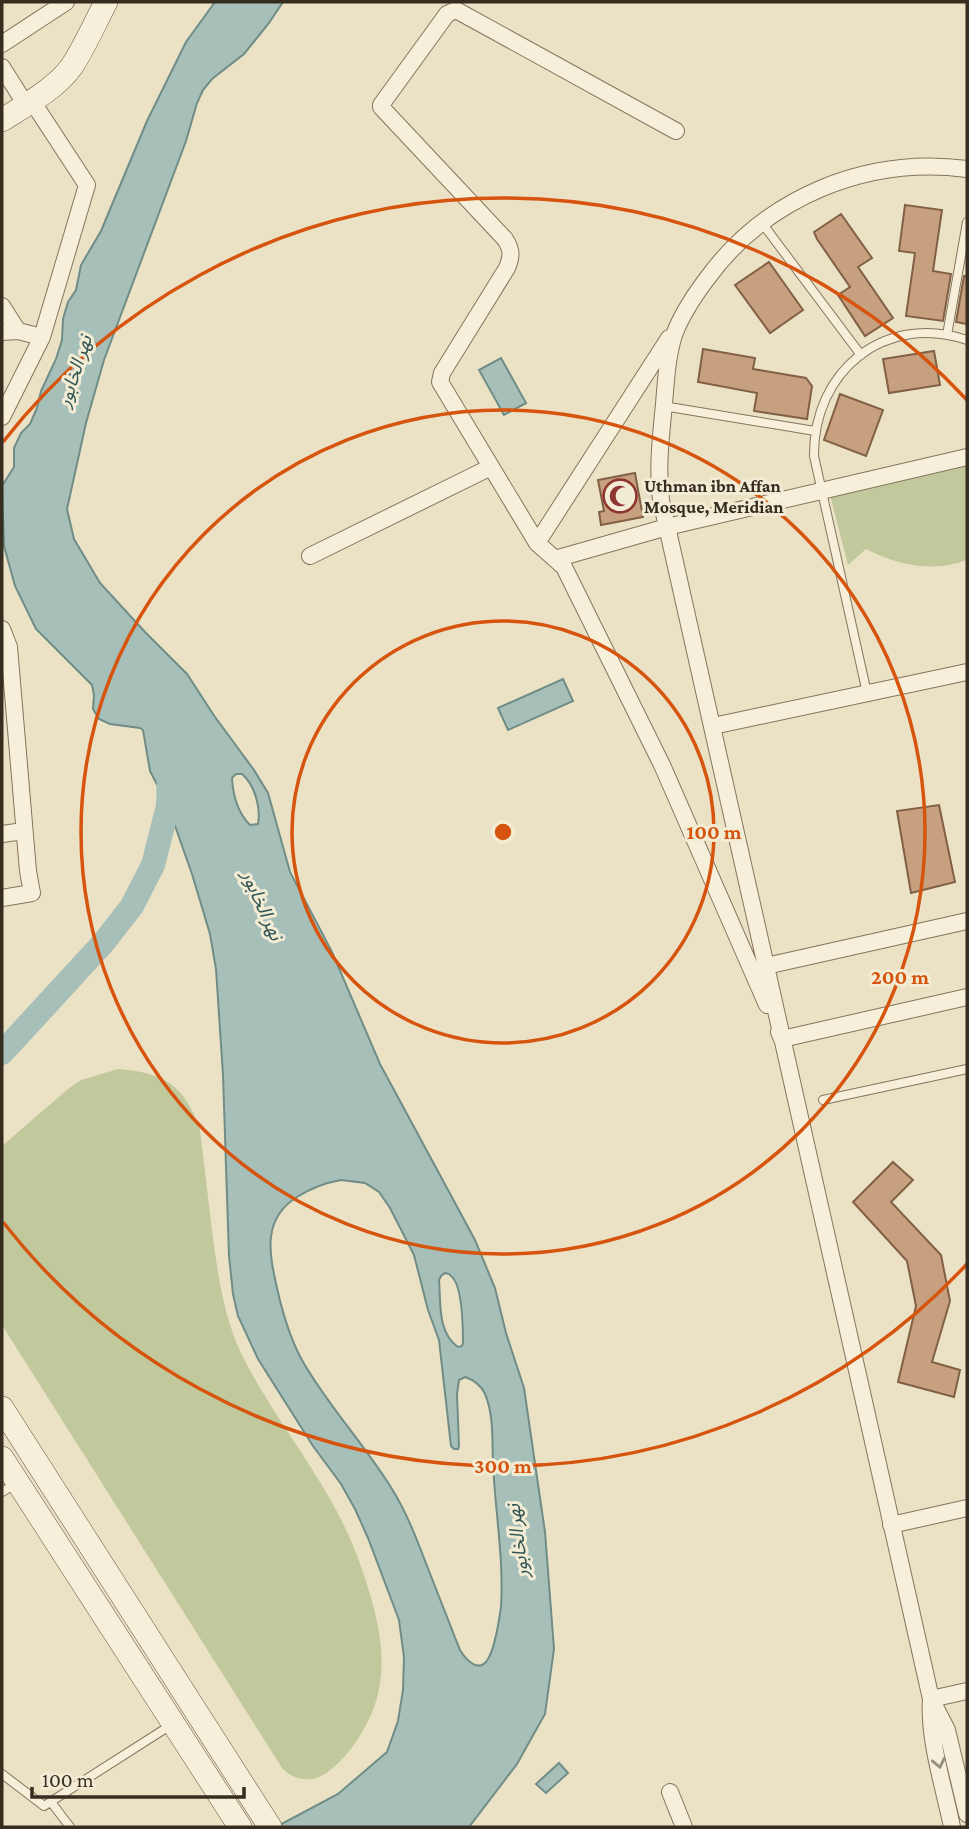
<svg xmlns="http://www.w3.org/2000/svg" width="969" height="1829" font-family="'Crimson Pro','Noto Sans Arabic',serif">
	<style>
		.green { fill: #c1c89b }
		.water { fill: #a7bfb9; stroke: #6f8d86; stroke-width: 2; fill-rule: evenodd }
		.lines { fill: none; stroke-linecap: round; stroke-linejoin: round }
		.river { stroke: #a7bfb9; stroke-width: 24 }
		.building { fill: #c6a07f; stroke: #826045; stroke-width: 2 }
		.lane-casing { stroke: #85745d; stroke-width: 10 }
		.street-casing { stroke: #85745d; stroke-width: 18 }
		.secondary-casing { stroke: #675540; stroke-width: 24 }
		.lane { stroke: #f6efd9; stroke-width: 8 }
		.street { stroke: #f6efd9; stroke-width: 16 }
		.secondary { stroke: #f6efd9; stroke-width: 23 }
		.oneway { stroke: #968e7c }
		.ring { fill: none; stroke: #d6540e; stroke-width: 3.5 }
		.labels { text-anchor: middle; stroke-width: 6; stroke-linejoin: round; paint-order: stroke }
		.poi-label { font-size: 18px; font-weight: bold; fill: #362c20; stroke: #f3ecd5; text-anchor: start }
		.water-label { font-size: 19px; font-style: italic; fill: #305554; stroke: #f3ecd5 }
		.centre { fill: #d6540e; stroke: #f3ecd5; stroke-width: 3.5 }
		.ring-label { font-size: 21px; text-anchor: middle; font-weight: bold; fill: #d6540e; stroke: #f3ecd5; stroke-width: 6; stroke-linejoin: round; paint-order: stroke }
	</style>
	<rect width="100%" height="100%" fill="#ebe2c6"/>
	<path class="green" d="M 967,463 L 967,560 C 932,573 898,565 866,549 L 848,565 L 830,495 Z
		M 118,1069 C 163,1072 185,1085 200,1130 C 204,1163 208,1196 212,1230 C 217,1269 222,1307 237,1344 C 260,1396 299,1445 327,1494 C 350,1532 366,1575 376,1617 C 384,1652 385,1688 368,1721 C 359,1740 343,1762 325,1774 C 310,1783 293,1780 282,1768 L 2,1325 L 2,1146 L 68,1089 L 81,1080 Z"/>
	<path class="water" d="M 215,2 L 283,2 L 269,23 L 244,54 L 212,79 L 203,90 L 197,103 L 186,141 L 104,360 L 86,423 L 67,509 L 74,539 L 100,583 L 145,632 L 187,674 L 215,717 L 254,770 L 268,793 L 290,872 L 332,952 L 380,1064 L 475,1240 L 495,1288 L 506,1333 L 524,1388 L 545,1532 L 554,1649 L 545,1714 L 517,1764 L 469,1827 L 276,1827 L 338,1794 L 387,1752 L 398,1721 L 403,1690 L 404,1657 L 399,1620 L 368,1538 L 355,1509 L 341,1484 L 313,1446 L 258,1359 L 238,1316 L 233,1294 L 229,1256 L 223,1075 L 216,969 L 210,934 L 192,874 L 168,806 L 150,771 L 143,730 L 140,728 L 110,724 L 99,719 L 93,709 L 94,695 L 92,685 L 36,629 L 15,586 L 4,546 L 2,486 L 14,467 L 14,448 L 21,433 L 30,424 L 37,408 L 41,391 L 56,359 L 62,340 L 63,319 L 68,302 L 76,290 L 81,265 L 101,231 L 147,121 L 186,42 ZM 236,774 L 242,774 C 255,785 261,808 258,824 L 250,825 C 238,813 233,796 232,778 ZM 341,1180 L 365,1183 L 379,1192 L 390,1208 L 414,1255 L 428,1310 L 439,1340 L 451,1446 L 454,1449 L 458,1449 L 459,1446 L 457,1394 L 459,1380 L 465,1377 C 474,1380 481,1385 485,1394 C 494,1415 492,1440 493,1463 C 495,1510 504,1559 501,1607 C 499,1621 495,1648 488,1659 C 479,1674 466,1660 460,1650 C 449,1622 438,1594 427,1566 C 417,1540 407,1513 392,1489 C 366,1447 332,1410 306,1367 C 291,1343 283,1315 277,1288 C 269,1253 262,1219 297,1197 C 311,1188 324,1183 341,1180 ZM 445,1273 C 447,1274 449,1273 450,1275 C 463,1283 463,1329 463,1343 L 462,1346 L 458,1347 C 437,1332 441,1303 439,1280 L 441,1276 Z
		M 501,358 L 526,403 L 504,415 L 479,370 Z
		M 563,679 L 573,701 L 508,730 L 498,708 Z
		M 559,1763 L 568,1773 L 546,1793 L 536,1784 Z"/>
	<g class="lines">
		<path class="river" d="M 2,1053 L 104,942 L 132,906 L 153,865 L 168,806 L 169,774"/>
	</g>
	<path class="building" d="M 905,205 L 942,210 L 933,271 L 951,274 L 943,321 L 906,316 L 915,253 L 899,251 Z
		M 841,214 L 872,258 L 858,267 L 893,318 L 865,336 L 838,295 L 850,287 L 817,239 L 814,232 Z
		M 769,262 L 803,310 L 770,333 L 735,285 Z
		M 964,276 L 967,276 L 967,324 L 956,322 Z
		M 703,349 L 755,358 L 753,369 L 806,378 L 812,386 L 807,419 L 754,411 L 757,393 L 698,382 Z
		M 934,351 L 940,385 L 889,393 L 883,359 Z
		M 840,394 L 883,410 L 866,456 L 824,440 Z
		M 635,473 L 643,517 L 601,525 L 599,512 L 604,511 L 598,480 Z
		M 939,805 L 955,882 L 911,893 L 897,811 Z
		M 893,1162 L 913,1180 L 891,1202 L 941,1255 L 950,1301 L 932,1362 L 960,1370 L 954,1397 L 898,1382 L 916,1306 L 907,1261 L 853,1202 Z"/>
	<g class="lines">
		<defs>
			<path id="lane" d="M 762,223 L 861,355
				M 947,335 L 967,222
				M 663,406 L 815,431
				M 867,693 L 814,456 C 813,372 884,312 967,340
				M 823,1100 L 967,1069
				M 2,1492 L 15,1484
				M 2,1774 L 44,1806 L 171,1725
				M 51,1802 L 70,1827"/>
			<path id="street" d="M 2,44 L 66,2
				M 2,67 L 26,105
				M 676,131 L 456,10 L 447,14 L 381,105 L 381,107 L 505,239 C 512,250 512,256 507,268 L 442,373 L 440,382 L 537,543 L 564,567 L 662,765 L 767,1005
				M 2,306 L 18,331
				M 2,332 L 18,331 L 42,337
				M 2,417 L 42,337 L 87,185 L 32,101
				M 537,543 L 669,338
				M 310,556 L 491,467
				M 555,559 L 667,527 L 967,457
				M 2,629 L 9,647 L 28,871 L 32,893 L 2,898
				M 713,726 L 967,672
				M 2,834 L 24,831
				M 766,966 L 967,921
				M 779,1032 L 782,1039 L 967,997
				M 891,1525 L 967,1508
				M 931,1699 L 947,1730 L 967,1814
				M 931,1699 L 967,1691
				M 670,1792 L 684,1827
				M 952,1827 C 944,1787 928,1739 931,1699 L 661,500 C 657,467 661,436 664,404 C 666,381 667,357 674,335 C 681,316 694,296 706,280 C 766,197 866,156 967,169"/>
			<path id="secondary" d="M 2,120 C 24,106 57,88 72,66 C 85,46 95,23 106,2
				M 2,1408 L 270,1827
				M 2,1458 L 240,1827"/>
		</defs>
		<use href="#lane" class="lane-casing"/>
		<use href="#street" class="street-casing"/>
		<use href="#secondary" class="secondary-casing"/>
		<use href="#lane" class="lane"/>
		<use href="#street" class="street"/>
		<use href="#secondary" class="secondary"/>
	</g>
	<defs><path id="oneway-chevron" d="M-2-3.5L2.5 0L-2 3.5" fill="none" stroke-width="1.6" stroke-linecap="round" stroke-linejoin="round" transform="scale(1.75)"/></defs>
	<use class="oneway" href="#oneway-chevron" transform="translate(939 1763) rotate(78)"/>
	<g class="ring">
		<circle cx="503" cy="832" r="211"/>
		<circle cx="503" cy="832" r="422"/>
		<path d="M967 1264A634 634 0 0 1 3 1222M3 442A634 634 0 0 1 967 400"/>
	</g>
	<defs>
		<symbol id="mosque-ring" viewBox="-11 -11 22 22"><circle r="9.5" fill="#f3ecd5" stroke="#8f3632" stroke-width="1.5"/><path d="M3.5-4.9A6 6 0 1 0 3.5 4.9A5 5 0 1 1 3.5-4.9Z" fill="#8f3632"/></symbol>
	</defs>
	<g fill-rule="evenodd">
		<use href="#mosque-ring" x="601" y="477" width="38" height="38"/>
	</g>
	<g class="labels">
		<g class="poi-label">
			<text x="644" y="492">Uthman ibn Affan<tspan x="644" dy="21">Mosque, Meridian</tspan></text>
		</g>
		<g class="water-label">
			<text transform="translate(74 371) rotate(-72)" y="7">نهر الخابور</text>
			<text transform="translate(263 905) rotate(66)" y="7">نهر الخابور</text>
			<text transform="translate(517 1541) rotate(-97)" y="7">نهر الخابور</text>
		</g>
	</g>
	<circle cx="503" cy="832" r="10" class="centre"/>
	<g class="ring-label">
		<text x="714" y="839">100 m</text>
		<text x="900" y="984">200 m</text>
		<text x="503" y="1473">300 m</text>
	</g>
	<rect width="969" height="1829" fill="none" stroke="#362c20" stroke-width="7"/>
	<path d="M32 1787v10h212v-10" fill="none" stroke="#362c20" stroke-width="3.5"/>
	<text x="42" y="1787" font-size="21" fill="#362c20" stroke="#f3ecd5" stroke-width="5" paint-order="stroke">100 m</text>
</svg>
